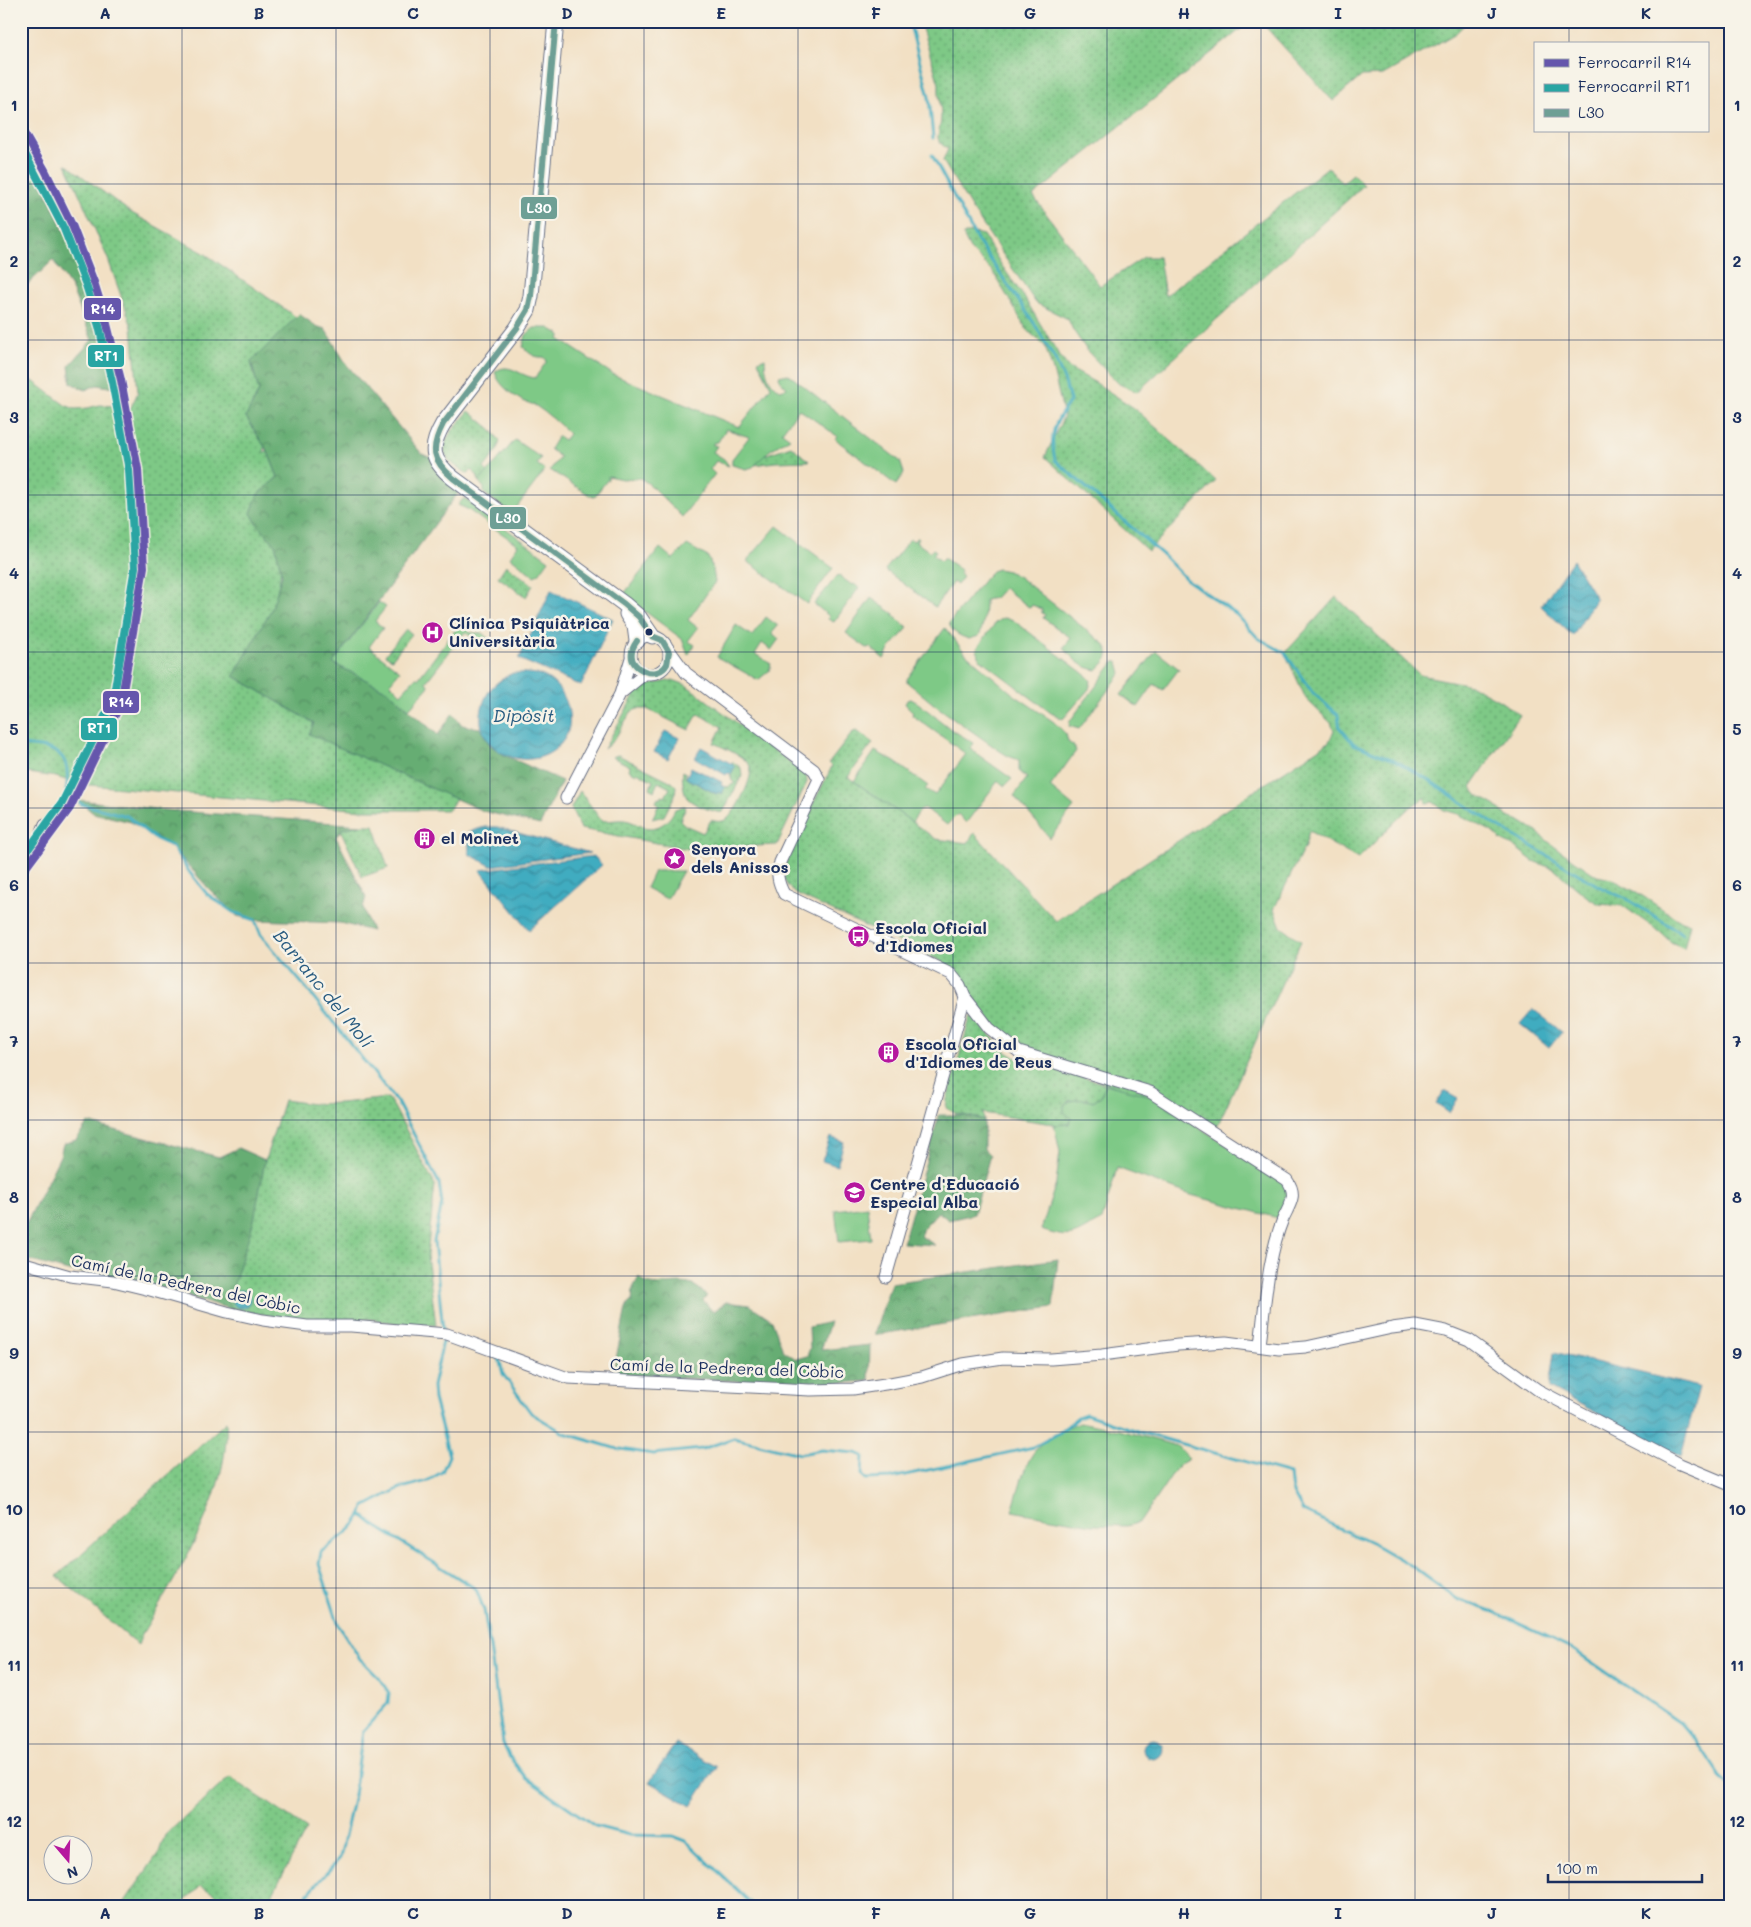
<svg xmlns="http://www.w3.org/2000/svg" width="1751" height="1927" font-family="Mali,sans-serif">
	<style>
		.grass { fill: url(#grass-dots); stroke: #4c7c72 }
		.forest { fill: url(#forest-crowns); stroke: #406e68 }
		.green { fill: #7ec986; stroke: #4c7c72 }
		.water { fill: url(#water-waves); stroke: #2e6e8f }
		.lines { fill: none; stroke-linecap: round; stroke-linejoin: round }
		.stream { stroke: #41acc0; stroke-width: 3 }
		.minor-casing { stroke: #666d82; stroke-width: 13 }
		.tertiary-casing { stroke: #666d82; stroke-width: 17 }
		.minor { stroke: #fff; stroke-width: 11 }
		.tertiary { stroke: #fff; stroke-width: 15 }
		.bus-1-casing { stroke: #f7f3e8; stroke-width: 10 }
		.bus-1 { stroke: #6e9f95; stroke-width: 6 }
		.rail-1-casing { stroke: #f7f3e8; stroke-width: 11 }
		.rail-2-casing { stroke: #f7f3e8; stroke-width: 11 }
		.rail-1 { stroke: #6556ac; stroke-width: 8 }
		.rail-2 { stroke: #29a5a3; stroke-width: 8 }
		.grid { fill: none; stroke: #1b2f5e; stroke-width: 1; stroke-opacity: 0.55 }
		.bus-dot { fill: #1b2f5e; stroke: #f7f3e8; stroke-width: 2 }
		.labels { text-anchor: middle; stroke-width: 5; stroke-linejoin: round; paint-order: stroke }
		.poi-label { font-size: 16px; font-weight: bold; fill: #1b2f5e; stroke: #f7f3e8; text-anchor: start }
		.street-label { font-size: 16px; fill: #1b2f5e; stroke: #f7f3e8 }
		.water-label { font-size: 18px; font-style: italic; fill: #285b80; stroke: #f7f3e8 }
		.line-badge { stroke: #f7f3e8; stroke-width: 2 }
		.badge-label { font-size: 14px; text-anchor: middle; font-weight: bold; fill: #fff }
		.neatline { fill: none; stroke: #1b2f5e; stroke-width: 2 }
		.grid-label { font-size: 16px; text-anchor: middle; font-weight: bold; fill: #1b2f5e }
	</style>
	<defs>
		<pattern id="grass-dots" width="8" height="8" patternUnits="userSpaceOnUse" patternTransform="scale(1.25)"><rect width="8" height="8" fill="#7ec986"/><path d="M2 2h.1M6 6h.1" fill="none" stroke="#66a471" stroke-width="1.8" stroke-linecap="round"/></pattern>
		<pattern id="forest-crowns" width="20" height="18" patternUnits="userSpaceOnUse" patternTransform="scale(1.25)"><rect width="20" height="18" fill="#66ad73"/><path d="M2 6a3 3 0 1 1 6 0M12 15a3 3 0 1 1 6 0" fill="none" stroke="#538d62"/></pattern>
		<pattern id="water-waves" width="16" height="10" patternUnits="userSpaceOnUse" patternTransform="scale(1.25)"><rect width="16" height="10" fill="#41acc0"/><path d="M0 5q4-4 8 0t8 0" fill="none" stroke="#368c9f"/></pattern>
	</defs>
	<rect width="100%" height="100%" fill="#f7f3e8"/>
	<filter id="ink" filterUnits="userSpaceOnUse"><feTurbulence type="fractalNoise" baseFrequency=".02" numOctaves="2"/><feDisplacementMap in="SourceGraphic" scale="10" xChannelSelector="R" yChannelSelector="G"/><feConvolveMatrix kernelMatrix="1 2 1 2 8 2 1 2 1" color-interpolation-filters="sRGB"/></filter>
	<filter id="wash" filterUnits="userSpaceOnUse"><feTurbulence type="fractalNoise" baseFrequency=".0096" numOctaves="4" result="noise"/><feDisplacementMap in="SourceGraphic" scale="20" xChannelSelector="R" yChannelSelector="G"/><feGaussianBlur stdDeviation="1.12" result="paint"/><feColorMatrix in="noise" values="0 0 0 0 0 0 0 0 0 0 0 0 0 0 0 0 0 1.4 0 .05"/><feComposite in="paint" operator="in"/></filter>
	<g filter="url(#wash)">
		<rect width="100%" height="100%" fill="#f2e0c4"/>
		<path class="grass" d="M 1251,21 L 1033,196 L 1100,286 L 1144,257 L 1159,257 L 1165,296 L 1328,167 L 1342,183 L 1353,174 L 1364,185 L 1137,392 L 1119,384 L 1088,352 L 1073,330 L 1068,319 L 1036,303 L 972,209 L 943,161 L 948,149 C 944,146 938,143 938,137 C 938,132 941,125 941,117 C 941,106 938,96 939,84 L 920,22 Z
			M 1260,21 L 1468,21 L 1456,33 L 1383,75 L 1362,76 L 1333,101 Z
			M 66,164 L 130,212 L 204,253 L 296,317 L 251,362 L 259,391 L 246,417 L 265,447 L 264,452 L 268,452 L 278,477 L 258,494 L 257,524 C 263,530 272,537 275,544 C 295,590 255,638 234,676 L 314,723 L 310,734 L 456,798 L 449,810 L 362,810 L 79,784 L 56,777 L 21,772 L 21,372 L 65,405 L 75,409 L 88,408 L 99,405 L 117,406 L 123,418 L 131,407 L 138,392 L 132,327 L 108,259 Z
			M 971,232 L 983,235 L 1002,266 L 1024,297 L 1059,355 L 1069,368 L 1096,383 L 1134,408 L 1216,481 L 1148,551 L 1045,457 L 1064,416 L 1054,374 L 1045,346 L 1027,330 L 993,272 L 970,249 L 963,235 Z
			M 469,411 L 491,429 L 500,441 L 497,451 L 484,468 L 488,472 L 479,482 L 477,475 L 471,470 L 468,474 C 461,469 450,464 446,456 C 439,440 460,422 469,411 Z
			M 791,446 L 809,461 L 775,462 L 755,465 L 765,455 Z
			M 506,565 L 533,585 L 526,597 L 498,577 Z
			M 1336,597 L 1420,675 L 1471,685 L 1500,701 L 1520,715 L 1471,787 L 1477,795 L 1496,806 L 1508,817 L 1520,821 L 1533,829 L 1555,847 L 1597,876 L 1612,879 L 1638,893 L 1679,920 L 1690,924 L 1684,948 L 1671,942 L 1660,932 L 1623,906 L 1599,904 L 1586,896 L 1554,869 L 1533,861 L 1515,847 L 1501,840 L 1491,831 L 1458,814 L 1444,810 L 1433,802 L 1426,803 L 1425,797 L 1407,810 L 1358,859 L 1309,831 L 1305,846 L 1274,909 L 1281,927 L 1301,941 L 1216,1129 L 1019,1046 L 995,1027 L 968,991 L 963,980 L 949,965 L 798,895 C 792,891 786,886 784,878 C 779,863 824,785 832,766 L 829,763 L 853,732 L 857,731 L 873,743 L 848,777 L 936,839 L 968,843 L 974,833 L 1056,921 L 1329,742 L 1334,730 L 1331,723 L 1306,699 L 1285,653 Z
			M 406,629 L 412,634 L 392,659 L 385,655 Z
			M 673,680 L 686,685 L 806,774 L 807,782 L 777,845 L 689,849 L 581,829 L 571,808 L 580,791 L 601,820 C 609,822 617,819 625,820 C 632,821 637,825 644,827 C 658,831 670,821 675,809 L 684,806 L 686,807 L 680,820 L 685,825 L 703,833 L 711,820 C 717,822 722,822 727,819 C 735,813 755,776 750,766 C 746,757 724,748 714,743 L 722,727 L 698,714 L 689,730 L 647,709 L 637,709 L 631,712 L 614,740 L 604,749 L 636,692 L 648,685 Z
			M 618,755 L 672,782 L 676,786 L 675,795 L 664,816 L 652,819 L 659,804 L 656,802 L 658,798 L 661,799 L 662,796 L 665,797 L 670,788 L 658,782 L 654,791 L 650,788 L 653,781 L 637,772 L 636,774 L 629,770 L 630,766 L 612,757 Z
			M 733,762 L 741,768 L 742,776 L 723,812 C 716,814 692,804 687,798 C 684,793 681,777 683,771 L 686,773 L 685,777 L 716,794 L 718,792 L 722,794 L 725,786 L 728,787 L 735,783 L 731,780 L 732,777 L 730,776 L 734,767 L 731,766 Z
			M 360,825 L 374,825 L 388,868 L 362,877 L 341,831 L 342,829 Z
			M 971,1015 L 1005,1051 L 1018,1059 L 1106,1084 L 1101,1098 L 1093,1102 L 1087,1099 L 1068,1101 L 1071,1118 L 1069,1124 L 1059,1125 L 983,1113 L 984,1120 L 955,1113 L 946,1108 L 947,1099 Z
			M 388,1098 L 394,1107 L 435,1185 L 427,1255 L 436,1325 L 407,1325 L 371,1319 L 309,1322 L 234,1310 L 228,1302 L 231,1288 L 265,1160 L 284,1100 L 313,1104 L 340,1103 Z
			M 226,1422 C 231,1491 176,1577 142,1634 L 138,1645 L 57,1576 Z
			M 230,1777 L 307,1829 L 266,1906 L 234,1906 L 201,1886 L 180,1906 L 122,1906 L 159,1852 L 165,1835 Z"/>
		<path class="forest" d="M 21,148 L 47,193 L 81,269 L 114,370 L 116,379 L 114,388 L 97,385 L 85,390 L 71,383 L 69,366 L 92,340 L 72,289 L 53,260 L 25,287 L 21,285 Z
			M 299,314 L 316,326 L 325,329 L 347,365 L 422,454 L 436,460 L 458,493 L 333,663 L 388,691 L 438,735 L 453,713 L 462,725 L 480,728 L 490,745 L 504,755 L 562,781 L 540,825 L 483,811 L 309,734 L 314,723 L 234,676 L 272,608 L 282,575 L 275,544 L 257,524 L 251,513 L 258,494 L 278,477 L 268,452 L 246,417 L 259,391 L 251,362 Z
			M 78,800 L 165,810 L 360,825 L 342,829 L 336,837 L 366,897 L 363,908 L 372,931 L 340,923 L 255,920 L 237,916 L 209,889 L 173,848 L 131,822 L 93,813 Z
			M 939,1115 L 963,1115 L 984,1120 L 984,1149 L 990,1155 L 974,1214 L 949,1220 L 938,1212 L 923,1228 L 921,1234 L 922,1237 L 935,1245 L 903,1243 Z
			M 88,1123 L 219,1157 L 238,1148 L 265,1160 L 254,1220 L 228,1302 L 234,1310 L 127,1278 L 68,1271 L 21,1258 L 21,1234 L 60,1156 L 63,1144 L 76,1140 Z
			M 1058,1259 L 1053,1307 L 874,1335 L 891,1283 Z
			M 639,1277 C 651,1294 680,1275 698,1288 C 701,1290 704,1294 707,1296 L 703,1300 L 713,1312 L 726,1302 L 750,1305 L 772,1320 L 783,1350 L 796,1359 L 807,1356 L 810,1348 L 809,1327 L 830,1322 L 821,1350 L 870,1345 L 869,1381 L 807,1385 L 613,1374 L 626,1308 L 629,1302 L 632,1302 L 633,1288 Z"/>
		<path class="green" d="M 534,328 L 549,328 L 561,335 L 559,339 L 614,375 L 739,427 L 771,387 L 758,361 L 765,358 C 765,371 768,383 780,390 L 787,388 L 780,380 L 779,376 L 788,374 L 900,461 L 904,473 L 896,485 L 839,442 L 835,438 L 837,436 L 799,409 L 782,432 L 790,438 L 769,451 L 753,467 L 746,469 L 732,465 L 732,459 L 749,437 L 726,429 L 718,442 L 713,443 L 713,445 L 717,446 L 713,452 L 724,459 L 729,466 L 716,461 L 710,469 L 715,474 L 682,517 L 649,484 L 640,478 L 622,479 L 608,476 L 608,479 L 594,497 L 591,496 L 550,470 L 560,457 L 550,449 L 558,436 L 564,440 L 569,434 C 559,423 548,414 536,406 C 531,403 526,403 521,400 C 511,394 498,384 495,372 C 509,361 519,376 535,378 L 547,361 L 544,357 C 534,358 529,353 523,347 L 526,335 Z
			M 515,440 L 541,458 L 537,464 L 545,470 L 517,507 L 522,512 L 517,518 L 484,493 L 484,488 L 479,482 Z
			M 464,498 L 549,560 L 539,574 L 534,576 L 510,557 L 518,545 L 467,509 L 458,505 Z
			M 777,526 L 833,568 L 807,604 L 747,561 Z
			M 917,537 L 918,538 L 916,542 L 930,552 L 933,549 L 936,551 L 933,555 L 941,561 L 944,558 L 961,570 L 959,574 L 963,577 L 957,585 L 953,582 L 935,607 L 885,570 L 910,539 L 914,541 Z
			M 687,545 L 708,557 L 713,569 L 715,582 L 688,620 L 698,628 L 688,641 L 695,645 L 688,655 L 682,639 L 623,595 L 660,548 L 673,559 Z
			M 998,569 L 1008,571 L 1019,577 L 1103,643 C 1114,656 1106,660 1097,670 C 1082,668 1072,659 1064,647 L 1071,638 L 1043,618 L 1045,615 L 1042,613 L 1042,609 L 1032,605 L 1030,608 L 1004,588 L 995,598 L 985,600 C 985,612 984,625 979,636 L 969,639 C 960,636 952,633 949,623 L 986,577 L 992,571 Z
			M 838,575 L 852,585 L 854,584 L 859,588 L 834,622 L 828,619 L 829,616 L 814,604 Z
			M 871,598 L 894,614 L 894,616 L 908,628 L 890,648 L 884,659 L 870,647 L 867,648 L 846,633 Z
			M 379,602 L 386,607 L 375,621 L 383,628 L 369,647 L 400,671 L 390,683 L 401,694 L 416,677 L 418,679 L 465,617 L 473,622 L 467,629 L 471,633 L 482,633 L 490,640 L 485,647 L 465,632 L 426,682 L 429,686 L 409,709 L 388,691 L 333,663 Z
			M 766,617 L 778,626 L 772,633 L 779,639 L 771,650 L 762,643 L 755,654 L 771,664 L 769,671 L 758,680 L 717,657 L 736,625 L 752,636 Z
			M 1003,618 L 1011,619 L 1017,623 L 1088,677 L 1091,681 L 1089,689 L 1063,719 L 1051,713 L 980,659 L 977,650 L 978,647 L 996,622 Z
			M 945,628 L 966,654 L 1013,694 L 1054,722 L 1066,734 L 1068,742 L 1074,746 L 1076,751 L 1050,787 L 1074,807 L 1050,838 L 1014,796 L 1027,778 L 1019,771 L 1019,760 L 1008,756 L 1000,751 L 936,706 L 907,682 L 907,679 Z
			M 1156,651 L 1179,669 L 1163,690 L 1154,684 L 1138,707 L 1121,695 Z
			M 1114,662 L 1118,662 L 1121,673 L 1079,729 L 1069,726 L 1070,721 Z
			M 911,699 L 918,703 L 952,730 L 974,743 L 970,749 L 1012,779 L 1005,786 L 998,781 L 966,823 L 958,814 L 947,825 L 925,808 L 921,809 L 912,822 L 854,781 L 875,751 L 895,762 L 928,786 L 925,789 L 935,795 L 966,754 L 912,715 L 913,712 L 905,704 L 907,700 Z
			M 654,871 L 683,871 L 667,899 L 646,888 Z
			M 1106,1084 L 1151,1096 L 1282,1181 L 1290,1195 L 1278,1218 L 1191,1195 L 1117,1168 L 1102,1220 C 1073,1235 1074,1241 1041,1230 L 1056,1183 L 1060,1152 L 1054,1125 L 1069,1124 L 1071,1118 L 1064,1112 L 1064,1105 C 1071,1099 1085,1098 1093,1102 L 1101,1097 Z
			M 867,1206 L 871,1239 L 839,1242 L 835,1210 Z
			M 1080,1422 L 1123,1431 L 1177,1446 L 1189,1459 L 1182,1463 L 1175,1470 L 1140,1522 L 1127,1526 L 1092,1525 L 1012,1511 C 1018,1494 1023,1467 1034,1452 C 1044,1439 1064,1428 1080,1422 Z"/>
		<path class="water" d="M 1573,560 L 1596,598 L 1573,636 L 1541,606 Z
			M 551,590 L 613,619 L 581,686 L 519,659 Z
			M 513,673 C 524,673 537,672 547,678 C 566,689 576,719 565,738 C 539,780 467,755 483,704 C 488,688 498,680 513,673 Z
			M 665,731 L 679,738 L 668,759 L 654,752 Z
			M 701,747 L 732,764 L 735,767 L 731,774 L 728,773 L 726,775 L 695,758 Z
			M 691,767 L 722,782 L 721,785 L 725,787 L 722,794 L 718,792 L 717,794 L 686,778 Z
			M 485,827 L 497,827 L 590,853 L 491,866 L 469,854 L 468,832 Z
			M 594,856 L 602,865 L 529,930 L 480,870 Z
			M 1533,1009 L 1562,1032 L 1549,1048 L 1520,1024 Z
			M 1444,1091 L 1458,1099 L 1449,1113 L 1436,1104 Z
			M 830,1137 L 844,1142 L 837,1166 L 822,1161 Z
			M232 1299a9 9 0 1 1 18 0a9 9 0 1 1-18 0Z
			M 1554,1352 L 1699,1387 L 1681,1457 L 1549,1388 Z
			M1143 1749a10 10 0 1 1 20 0a10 10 0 1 1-20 0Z
			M 676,1743 L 717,1767 L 691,1806 L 649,1782 Z"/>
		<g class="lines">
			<path class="stream" d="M 910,24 L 929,97 L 933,138
				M 932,155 L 977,240 L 1034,323 L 1055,359 L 1065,382 L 1070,401 C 1054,423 1049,434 1055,460 L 1164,556 L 1186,579 L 1237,615 L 1258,638 L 1285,653 L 1312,692 L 1338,715 L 1340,728 L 1354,744 L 1396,761 L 1427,779 L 1494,824 L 1602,888 L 1627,899 L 1683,934
				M 21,745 C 56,748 73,751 66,791 L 81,804 L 127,816 L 154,838 L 172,846 L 190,873 L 207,894 L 233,912 L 255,920 L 261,935 L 306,988 L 397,1102 L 439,1183 L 442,1203 L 434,1241 L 443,1330
				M 496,1357 L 499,1358 L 503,1374 L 531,1413 L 564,1433 L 614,1448 L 653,1454 L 702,1449 L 734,1438 L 800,1454 L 822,1450 L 856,1453 L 863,1456 L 862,1475 L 866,1479 L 891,1478 L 1034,1447 L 1059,1433 L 1078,1417 L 1086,1414 L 1143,1433 L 1290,1474 L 1292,1491 L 1303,1511 L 1379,1547 L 1412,1566 L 1457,1599 L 1494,1612 L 1571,1648 L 1680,1723 L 1699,1745 L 1720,1777 L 1730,1786
				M 362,1515 L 374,1525 L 476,1589 L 484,1610 L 490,1647 L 503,1743 L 509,1756 L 526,1778 L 595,1826 L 629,1835 L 673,1836 L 686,1841 L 754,1906
				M 303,1906 L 306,1896 L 340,1858 L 354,1795 L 363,1731 L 388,1703 L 389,1693 L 379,1678 L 360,1659 L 339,1626 L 319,1564 L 321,1552 C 337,1539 359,1528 364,1507 L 398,1489 L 427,1481 L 442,1472 L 449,1456 L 434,1399 L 433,1386 L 444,1337"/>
		</g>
	</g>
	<g filter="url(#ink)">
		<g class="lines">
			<defs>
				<path id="minor" d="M631 655a19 19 0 1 1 38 0a19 19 0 1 1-38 0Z
					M 668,648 L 686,673 L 814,770 L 819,779 L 780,862 C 776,875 778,882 784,894 L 951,974 L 960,985 L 965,997 L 989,1028 L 1019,1052 L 1150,1092 L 1287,1180 C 1298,1195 1290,1204 1283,1219 C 1268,1255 1265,1306 1260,1345
					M 621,693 L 646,673
					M 566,798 L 620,694 L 631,658
					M 21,862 L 41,834 L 45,824
					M 21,1262 L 70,1276 L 113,1281 L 150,1290 L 227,1312 L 263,1320 L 307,1326 L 351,1326 L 447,1334 L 568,1378 L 810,1390 L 853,1389 L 885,1384 L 922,1377 L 963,1364 L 1003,1358 L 1051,1359 L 1102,1355 L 1178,1345 L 1226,1342 L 1279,1349 L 1306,1347 L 1392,1328 L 1415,1325 L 1446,1331 L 1469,1340 L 1538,1390 L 1680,1464 L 1730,1485
					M 886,1277 L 965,997"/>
				<path id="tertiary" d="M 556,21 L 531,296 L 528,310 L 517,328 L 443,424 C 429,448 431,460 453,478 L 624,604 L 639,617 L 652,636
					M 627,614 L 635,626 L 637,641"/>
			</defs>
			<use href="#minor" class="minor-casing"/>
			<use href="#tertiary" class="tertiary-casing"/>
			<use href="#minor" class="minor"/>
			<use href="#tertiary" class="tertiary"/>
			<defs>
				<path id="bus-1" d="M 556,21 L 531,296 L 528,310 L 517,328 L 443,424 C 430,449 432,460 453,478 L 624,604 L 639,617 L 652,636
					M 637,641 C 635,644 632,648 632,652 C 628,670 658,681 667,664 C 668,661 668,655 669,652 L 662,640 L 652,636"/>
			</defs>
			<use href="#bus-1" class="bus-1-casing"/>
			<use href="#bus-1" class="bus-1"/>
			<defs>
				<path id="rail-1" d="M 21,128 L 45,170 L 72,225 L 94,282 L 107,324 L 121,380 L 138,469 L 144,567 L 121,703 L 70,808 L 21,874"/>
				<path id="rail-2" d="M 21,146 L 64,229 L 86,285 L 99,326 L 112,382 L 129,470 L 135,567 L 113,700 L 62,803 L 21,859"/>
			</defs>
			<use href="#rail-1" class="rail-1-casing"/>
			<use href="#rail-2" class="rail-2-casing"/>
			<use href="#rail-1" class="rail-1"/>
			<use href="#rail-2" class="rail-2"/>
		</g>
	</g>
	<path class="grid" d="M 182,21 L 182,1906M 336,21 L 336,1906M 490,21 L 490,1906M 644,21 L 644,1906M 798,21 L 798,1906M 953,21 L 953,1906M 1107,21 L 1107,1906M 1261,21 L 1261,1906M 1415,21 L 1415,1906M 1569,21 L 1569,44M 1569,131 L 1569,1906M 21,184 L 1730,184M 21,340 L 1730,340M 21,495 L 1730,495M 21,652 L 1730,652M 21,808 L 1730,808M 21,963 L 1730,963M 21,1120 L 1730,1120M 21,1276 L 1730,1276M 21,1432 L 1730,1432M 21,1588 L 1730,1588M 21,1744 L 1730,1744"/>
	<defs>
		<symbol id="hospital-disc" viewBox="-11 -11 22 22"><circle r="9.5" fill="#b5179e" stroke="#f7f3e8"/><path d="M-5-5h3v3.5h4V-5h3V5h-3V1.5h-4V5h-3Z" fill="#fff"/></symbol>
		<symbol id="building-disc" viewBox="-11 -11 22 22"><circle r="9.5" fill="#b5179e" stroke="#f7f3e8"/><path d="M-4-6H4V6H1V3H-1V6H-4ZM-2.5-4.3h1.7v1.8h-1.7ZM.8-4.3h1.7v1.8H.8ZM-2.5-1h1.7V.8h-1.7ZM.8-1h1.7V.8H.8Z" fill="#fff"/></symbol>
		<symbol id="sight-disc" viewBox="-11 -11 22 22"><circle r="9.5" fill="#b5179e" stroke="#f7f3e8"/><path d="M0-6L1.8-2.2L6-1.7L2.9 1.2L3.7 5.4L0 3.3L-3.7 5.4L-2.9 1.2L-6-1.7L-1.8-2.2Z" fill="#fff"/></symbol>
		<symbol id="bus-disc" viewBox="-11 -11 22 22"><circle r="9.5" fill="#b5179e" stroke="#f7f3e8"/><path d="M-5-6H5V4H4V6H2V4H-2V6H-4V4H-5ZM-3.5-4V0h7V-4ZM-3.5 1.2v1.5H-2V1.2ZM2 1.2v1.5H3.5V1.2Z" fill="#fff"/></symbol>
		<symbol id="school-disc" viewBox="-11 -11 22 22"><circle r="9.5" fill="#b5179e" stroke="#f7f3e8"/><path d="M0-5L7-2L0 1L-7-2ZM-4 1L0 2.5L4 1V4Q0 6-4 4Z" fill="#fff"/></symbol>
	</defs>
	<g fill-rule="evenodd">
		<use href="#hospital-disc" x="420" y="620" width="25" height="25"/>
		<use href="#building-disc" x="412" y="826" width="25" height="25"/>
		<use href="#sight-disc" x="662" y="846" width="25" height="25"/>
		<use href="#bus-disc" x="846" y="924" width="25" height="25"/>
		<use href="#building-disc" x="876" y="1040" width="25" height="25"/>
		<use href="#school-disc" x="842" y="1180" width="25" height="25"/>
	</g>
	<circle class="bus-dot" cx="649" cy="632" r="4.5"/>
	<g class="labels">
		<g class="poi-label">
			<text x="449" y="629">Clínica Psiquiàtrica<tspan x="449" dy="18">Universitària</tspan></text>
			<text x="441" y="844">el Molinet</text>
			<text x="691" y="855">Senyora<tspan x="691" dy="18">dels Anissos</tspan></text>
			<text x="875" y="934">Escola Oficial<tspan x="875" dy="18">d'Idiomes</tspan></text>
			<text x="905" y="1050">Escola Oficial<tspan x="905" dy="18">d'Idiomes de Reus</tspan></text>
			<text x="870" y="1190">Centre d'Educació<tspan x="870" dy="18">Especial Alba</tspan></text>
		</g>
		<g class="street-label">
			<text transform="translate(186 1284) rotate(12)" y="6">Camí de la Pedrera del Còbic</text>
			<text transform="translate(727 1368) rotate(2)" y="6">Camí de la Pedrera del Còbic</text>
		</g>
		<g class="water-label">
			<text x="524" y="722">Dipòsit</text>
			<text transform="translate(323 989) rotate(51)" y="6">Barranc del Molí</text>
		</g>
	</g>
	<g class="line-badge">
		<rect x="520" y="196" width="38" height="24" rx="5" fill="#6e9f95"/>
		<rect x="83" y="297" width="39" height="24" rx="5" fill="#6556ac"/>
		<rect x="87" y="344" width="38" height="24" rx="5" fill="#29a5a3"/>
		<rect x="489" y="506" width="38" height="24" rx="5" fill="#6e9f95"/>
		<rect x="102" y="690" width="38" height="24" rx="5" fill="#6556ac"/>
		<rect x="80" y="717" width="38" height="24" rx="5" fill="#29a5a3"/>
	</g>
	<g class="badge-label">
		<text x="539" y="213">L30</text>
		<text x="103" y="314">R14</text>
		<text x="106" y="361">RT1</text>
		<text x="508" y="523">L30</text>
		<text x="121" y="707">R14</text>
		<text x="99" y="733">RT1</text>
	</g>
	<rect width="1751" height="1927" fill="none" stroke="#f7f3e8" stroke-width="55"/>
	<rect x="1534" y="42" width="175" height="90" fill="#f7f3e8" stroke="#9fa5b1"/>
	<rect x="1544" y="59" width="25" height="8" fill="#6556ac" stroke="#9fa5b1"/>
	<text x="1578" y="68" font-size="15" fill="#1b2f5e">Ferrocarril R14</text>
	<rect x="1544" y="84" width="25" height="8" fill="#29a5a3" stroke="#9fa5b1"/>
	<text x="1578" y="92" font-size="15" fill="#1b2f5e">Ferrocarril RT1</text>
	<rect x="1544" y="109" width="25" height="8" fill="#6e9f95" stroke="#9fa5b1"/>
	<text x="1578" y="118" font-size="15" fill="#1b2f5e">L30</text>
	<g transform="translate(68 1860) rotate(161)"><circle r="24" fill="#f7f3e8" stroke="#9fa5b1"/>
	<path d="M0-4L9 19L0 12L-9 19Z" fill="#b5179e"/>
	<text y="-8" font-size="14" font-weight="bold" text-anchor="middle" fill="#1b2f5e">N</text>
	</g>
	<path d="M1548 1874v8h154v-8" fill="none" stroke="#1b2f5e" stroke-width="2.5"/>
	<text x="1556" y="1874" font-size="15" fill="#1b2f5e" stroke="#f7f3e8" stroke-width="4" paint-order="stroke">100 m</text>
	<rect x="28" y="28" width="1696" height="1872" class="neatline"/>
	<g class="grid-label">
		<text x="105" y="19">A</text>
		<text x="259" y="19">B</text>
		<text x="413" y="19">C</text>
		<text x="567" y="19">D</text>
		<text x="721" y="19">E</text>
		<text x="876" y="19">F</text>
		<text x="1030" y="19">G</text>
		<text x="1184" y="19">H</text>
		<text x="1338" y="19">I</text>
		<text x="1492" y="19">J</text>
		<text x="1646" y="19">K</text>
		<text x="14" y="111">1</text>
		<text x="1737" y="111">1</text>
		<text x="14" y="267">2</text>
		<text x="1737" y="267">2</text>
		<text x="14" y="423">3</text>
		<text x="1737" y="423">3</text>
		<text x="14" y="579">4</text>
		<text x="1737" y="579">4</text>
		<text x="14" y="735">5</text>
		<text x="1737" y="735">5</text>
		<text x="14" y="891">6</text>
		<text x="1737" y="891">6</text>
		<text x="14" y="1047">7</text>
		<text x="1737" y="1047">7</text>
		<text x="14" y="1203">8</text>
		<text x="1737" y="1203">8</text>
		<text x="14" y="1359">9</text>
		<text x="1737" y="1359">9</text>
		<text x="14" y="1515">10</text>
		<text x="1737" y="1515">10</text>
		<text x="14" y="1671">11</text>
		<text x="1737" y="1671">11</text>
		<text x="14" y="1827">12</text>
		<text x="1737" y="1827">12</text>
		<text x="105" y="1919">A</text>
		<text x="259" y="1919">B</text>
		<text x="413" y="1919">C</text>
		<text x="567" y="1919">D</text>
		<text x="721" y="1919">E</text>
		<text x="876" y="1919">F</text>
		<text x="1030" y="1919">G</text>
		<text x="1184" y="1919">H</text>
		<text x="1338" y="1919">I</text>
		<text x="1492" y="1919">J</text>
		<text x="1646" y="1919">K</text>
	</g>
</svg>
